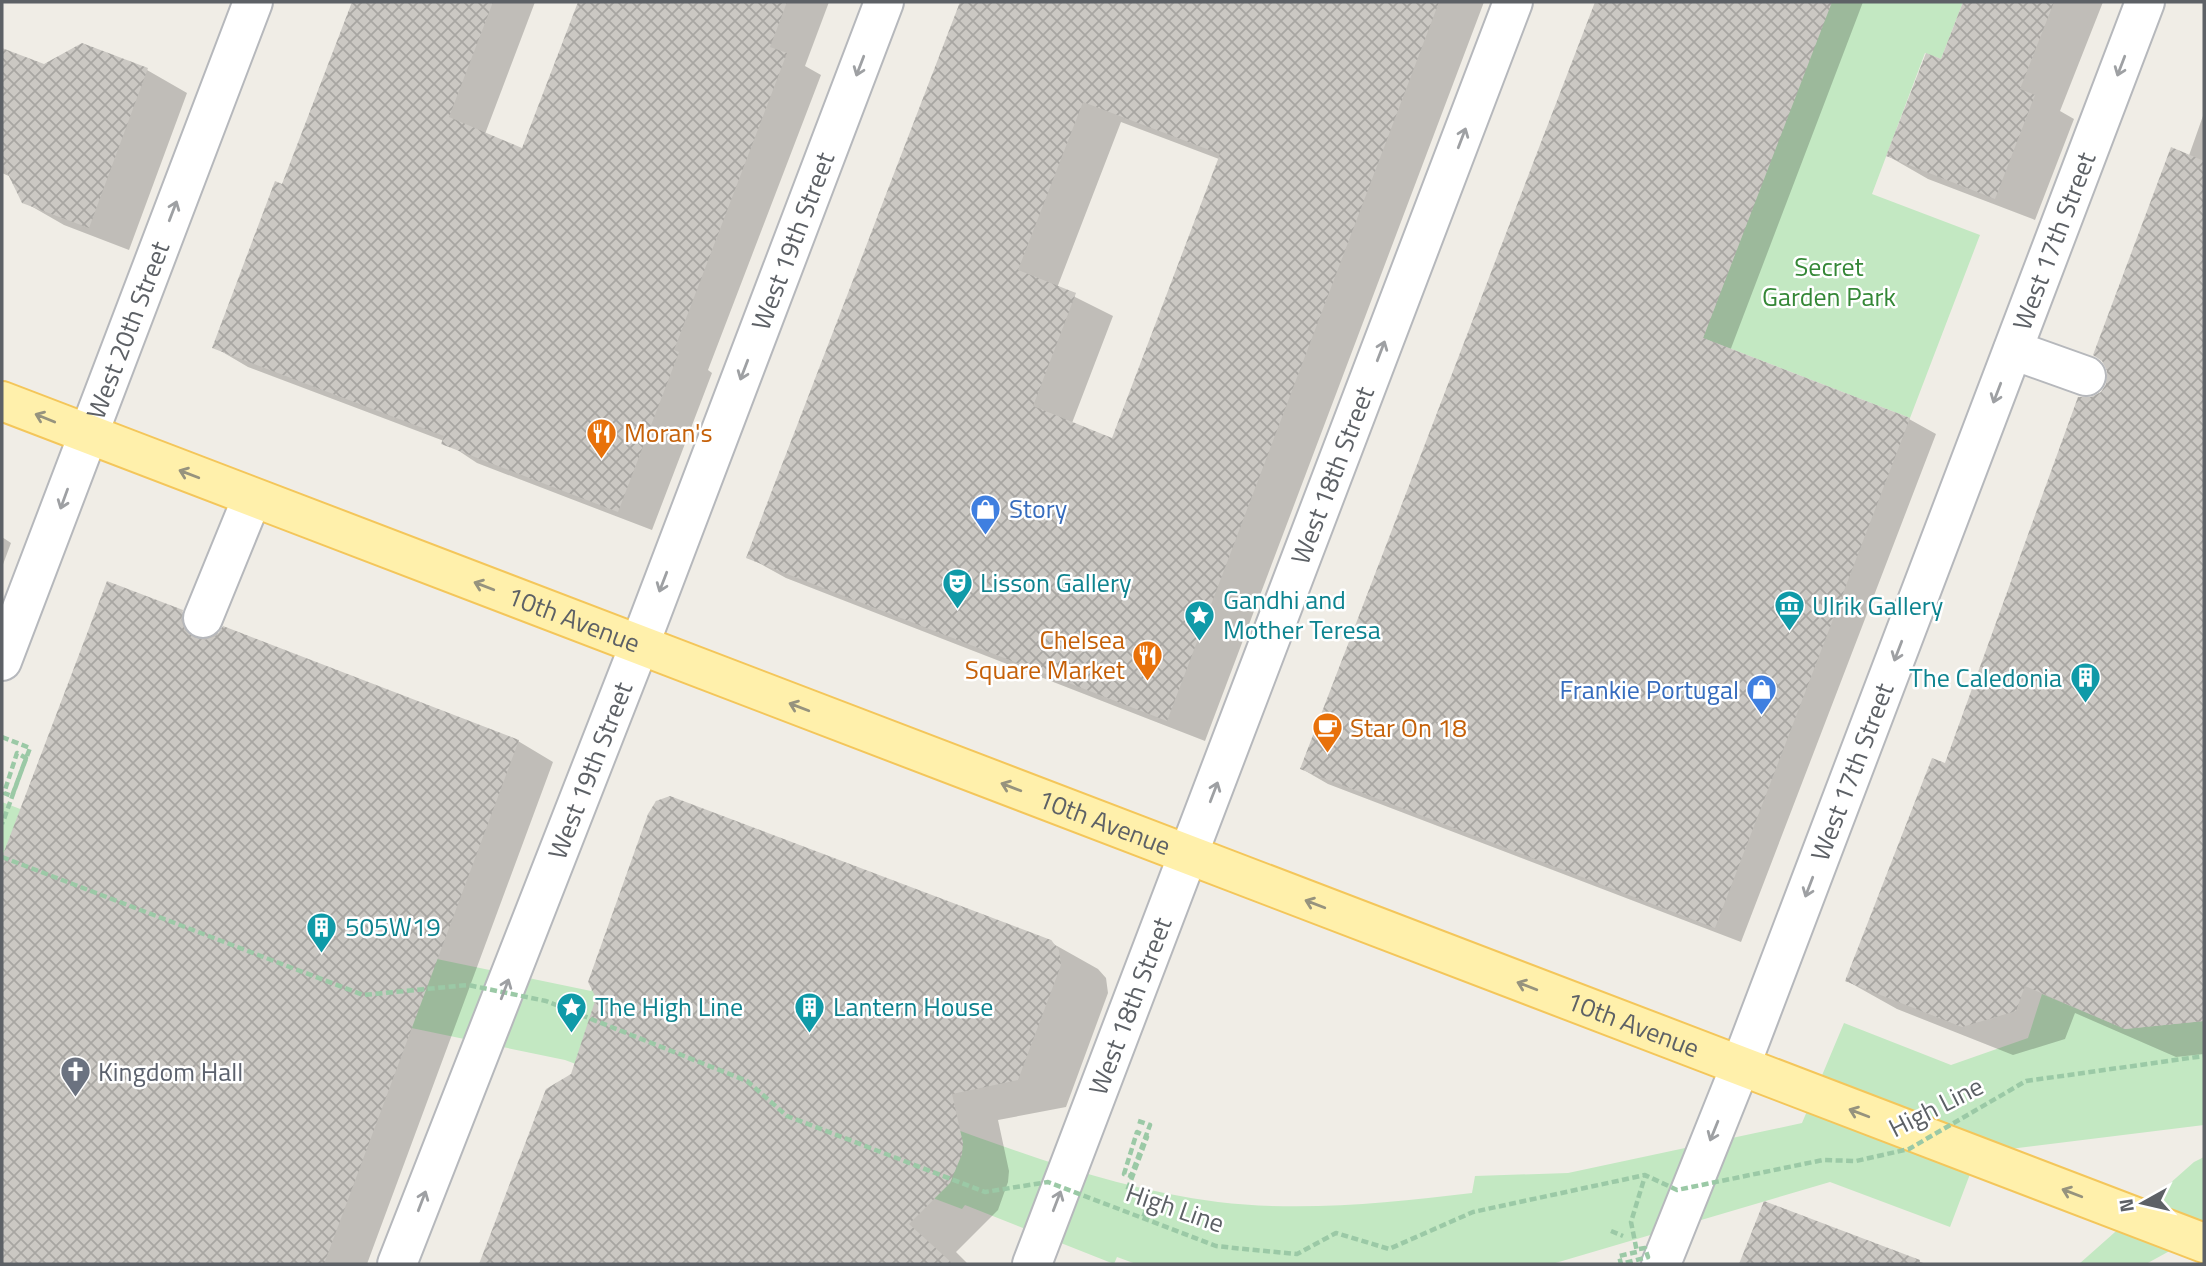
<svg xmlns="http://www.w3.org/2000/svg" width="2206" height="1266" font-family="'Titillium Web',sans-serif">
	<style>
		.park { fill: #c3e8c2 }
		.shadow { fill: #0003; fill-rule: evenodd }
		.building { fill: url(#building-cross-hatch); fill-rule: evenodd }
		.lines { fill: none; stroke-linecap: round; stroke-linejoin: round }
		.minor-casing { stroke: #b6b8bc; stroke-width: 42 }
		.major-casing { stroke: #f4c65a; stroke-width: 42 }
		.path { stroke: #9bc9a6; stroke-width: 4.5; stroke-dasharray: 7 3.5; stroke-linecap: butt }
		.minor { stroke: #fff; stroke-width: 38 }
		.major { stroke: #fff0ab; stroke-width: 38 }
		.path-bridge { stroke: #9bc9a6; stroke-width: 4.5; stroke-dasharray: 7 3.5; stroke-linecap: butt }
		.oneway { stroke: #9ea0a3 }
		.oneway2 { stroke: #96937e }
		.labels { text-anchor: middle; stroke-width: 5; stroke-linejoin: round; paint-order: stroke }
		.street-label { font-size: 26px; fill: #5d6166; stroke: #fff }
		.park-label { font-size: 26px; fill: #348736; stroke: #fff }
		.food-label { font-size: 26px; fill: #c56008; stroke: #fff; text-anchor: start }
		.shop-label { font-size: 26px; fill: #366cbe; stroke: #fff; text-anchor: start }
		.culture-label { font-size: 26px; fill: #0d838f; stroke: #fff; text-anchor: start }
		.worship-label { font-size: 26px; fill: #5b616d; stroke: #fff; text-anchor: start }
	</style>
	<defs>
		<pattern id="building-cross-hatch" width="8" height="8" patternUnits="userSpaceOnUse" patternTransform="scale(1.75)"><rect width="8" height="8" fill="#cbc8c3"/><path d="M0 0l8 8M0 8l8-8" fill="none" stroke="#a8a6a2"/></pattern>
	</defs>
	<rect width="100%" height="100%" fill="#f0ede6"/>
	<path class="park" d="M 1831,2 L 1963,2 L 1941,59 L 1925,53 L 1872,194 L 1980,235 L 1910,418 L 1703,338 Z
		M 2,802 L 293,914 L 432,958 L 591,991 L 593,987 C 706,1033 819,1079 933,1121 C 1026,1155 1120,1190 1218,1202 C 1303,1212 1388,1203 1472,1193 L 1475,1176 L 1568,1173 L 1802,1123 L 1844,1023 L 1951,1065 L 2028,1038 L 2042,994 L 2125,1029 L 2204,1021 L 2204,1125 L 1978,1153 L 1950,1227 L 1830,1182 L 1552,1264 L 1136,1264 L 1117,1257 L 1114,1264 L 965,1205 L 962,1209 L 565,1060 L 373,1020 L 2,879 Z
		M 2204,1157 L 2204,1232 L 2146,1264 L 2079,1264 L 2194,1162 Z"/>
	<path class="shadow" d="M 354,2 L 535,2 L 485,134 L 523,150 L 580,2 L 829,2 L 805,66 L 821,75 L 708,370 L 712,373 L 652,530 L 477,463 L 444,441 L 248,367 L 214,347 L 283,186 Z
		M 962,2 L 1484,2 L 1205,741 L 786,578 L 748,557 ZM 1121,122 L 1219,159 L 1113,440 L 1072,423 L 1113,316 L 1057,288 Z
		M 1597,2 L 1863,2 L 1730,351 L 1909,419 L 1936,434 L 1741,942 L 1328,784 L 1302,769 Z
		M 1965,2 L 2103,2 L 2060,111 L 2074,119 L 2035,220 L 1928,179 L 1888,156 L 1942,61 Z
		M 2,49 L 44,66 L 147,70 L 187,93 L 129,250 L 64,225 L 24,202 L 11,177 L 2,173 Z
		M 2204,113 L 2204,1054 L 2176,1057 L 2075,1013 L 2065,1039 L 2013,1055 L 1897,1009 L 1847,981 L 1946,765 L 2091,399 L 2102,394 L 2108,385 Z
		M 2,537 L 11,543 L 2,567 Z
		M 108,583 L 182,612 L 220,634 L 518,741 L 553,762 L 367,1264 L 2,1264 L 2,859 Z
		M 1050,942 L 1098,969 L 1106,978 L 1108,993 L 1066,1107 L 998,1120 L 1009,1171 L 1008,1182 L 998,1210 L 956,1252 L 968,1264 L 481,1264 L 547,1090 Z
		M 1765,1203 L 1926,1264 L 1741,1264 Z"/>
	<path class="building" d="M 352,2 L 493,2 L 449,117 L 522,148 L 578,2 L 787,2 L 770,47 L 787,53 L 674,350 L 679,352 L 618,512 L 441,444 L 444,436 L 212,348 L 275,181 L 282,184 Z
		M 960,2 L 1439,2 L 1167,721 L 746,558 ZM 1083,102 L 1220,154 L 1112,438 L 1033,406 L 1076,293 L 1018,270 Z
		M 1595,2 L 1832,2 L 1703,338 L 1910,418 L 1715,928 L 1300,769 Z
		M 1963,2 L 2054,2 L 2020,89 L 2035,95 L 1995,199 L 1886,156 L 1926,53 L 1941,59 Z
		M 82,43 L 148,68 L 89,228 L 22,203 L 2,162 L 2,48 L 44,64 Z
		M 2171,147 L 2204,161 L 2204,1021 L 2125,1029 L 2025,986 L 2016,1011 L 1962,1027 L 1845,981 L 1932,758 L 1945,763 L 2078,397 L 2091,397 L 2101,392 L 2106,384 L 2107,371 L 2102,361 L 2093,355 Z
		M 107,581 L 183,610 L 181,620 L 185,631 L 195,638 L 205,640 L 216,636 L 223,626 L 519,740 L 324,1264 L 2,1264 L 2,857 Z
		M 670,796 L 1051,940 L 1059,950 L 1061,965 L 1018,1080 L 952,1094 L 963,1143 L 962,1154 L 950,1183 L 909,1224 L 953,1264 L 479,1264 L 546,1089 L 571,1074 L 596,998 L 588,982 L 648,814 L 656,801 Z
		M 1764,1201 L 1920,1260 L 1919,1264 L 1739,1264 Z"/>
	<g class="lines">
		<defs>
			<g id="minor">
				<path d="M 2013,350 L 2086,376"/>
				<path d="M 203,618 L 252,498"/>
				<path id="s1" d="M 2,661 L 253,2"/>
				<path id="s2" d="M 397,1264 L 639,646 L 884,2"/>
				<path id="s3" d="M 1032,1264 L 1513,2"/>
				<path id="s4" d="M 1661,1264 L 1740,1067 L 2145,2"/>
			</g>
			<g id="major">
				<path id="s5" d="M 2,401 L 2204,1243"/>
			</g>
		</defs>
		<use href="#minor" class="minor-casing"/>
		<use href="#major" class="major-casing"/>
		<path class="path" d="M 2,737 L 30,748 L 12,796 L 4,793 L 17,753 L 26,758 L 4,819 L 2,824
			M 1138,1121 L 1150,1125 L 1131,1176 L 1124,1174 L 1137,1132 L 1147,1137 L 1127,1191 L 1149,1202 L 1143,1218
			M 1611,1231 L 1623,1236"/>
		<use href="#minor" class="minor"/>
		<use href="#major" class="major"/>
		<path class="path-bridge" d="M 2,857 L 363,995 L 468,985 L 546,1001 L 747,1081 L 787,1116 L 985,1192 L 1048,1182 L 1216,1246 L 1234,1248 L 1297,1254 L 1336,1233 L 1389,1249 L 1473,1212 L 1645,1175 L 1677,1190 L 1823,1160 L 1856,1161 L 1909,1149 L 2026,1081 L 2204,1056
			M 1639,1249 L 1645,1248 L 1648,1257 L 1621,1264 L 1619,1256 L 1637,1252 L 1631,1222 L 1645,1176"/>
	</g>
	<defs><path id="oneway-shaft" d="M-6 0H5M1.5-3L5.5 0L1.5 3" fill="none" stroke-width="1.6" stroke-linecap="round" stroke-linejoin="round" transform="scale(1.75)"/></defs>
	<g class="oneway">
		<use href="#oneway-shaft" transform="translate(860 66) rotate(111)"/>
		<use href="#oneway-shaft" transform="translate(2121 66) rotate(111)"/>
		<use href="#oneway-shaft" transform="translate(1462 138) rotate(-69)"/>
		<use href="#oneway-shaft" transform="translate(173 211) rotate(-69)"/>
		<use href="#oneway-shaft" transform="translate(1381 351) rotate(-69)"/>
		<use href="#oneway-shaft" transform="translate(744 370) rotate(111)"/>
		<use href="#oneway-shaft" transform="translate(1997 393) rotate(111)"/>
		<use href="#oneway-shaft" transform="translate(64 499) rotate(110)"/>
		<use href="#oneway-shaft" transform="translate(663 582) rotate(111)"/>
		<use href="#oneway-shaft" transform="translate(1898 651) rotate(111)"/>
		<use href="#oneway-shaft" transform="translate(1214 792) rotate(-69)"/>
		<use href="#oneway-shaft" transform="translate(1809 887) rotate(111)"/>
		<use href="#oneway-shaft" transform="translate(505 989) rotate(-69)"/>
		<use href="#oneway-shaft" transform="translate(1714 1131) rotate(112)"/>
		<use href="#oneway-shaft" transform="translate(422 1201) rotate(-69)"/>
		<use href="#oneway-shaft" transform="translate(1057 1201) rotate(-69)"/>
	</g>
	<g class="oneway2">
		<use href="#oneway-shaft" transform="translate(45 418) rotate(-158)"/>
		<use href="#oneway-shaft" transform="translate(189 474) rotate(-159)"/>
		<use href="#oneway-shaft" transform="translate(484 586) rotate(-159)"/>
		<use href="#oneway-shaft" transform="translate(799 707) rotate(-159)"/>
		<use href="#oneway-shaft" transform="translate(1011 787) rotate(-159)"/>
		<use href="#oneway-shaft" transform="translate(1315 904) rotate(-159)"/>
		<use href="#oneway-shaft" transform="translate(1527 986) rotate(-159)"/>
		<use href="#oneway-shaft" transform="translate(1859 1113) rotate(-159)"/>
		<use href="#oneway-shaft" transform="translate(2072 1193) rotate(-159)"/>
	</g>
	<defs>
		<symbol id="restaurant-pin" viewBox="-11 -11 22 30"><path d="M0 17L-7.5 6A9.5 9.5 0 1 1 7.5 6Z" fill="#e8710a" stroke="#fff"/><path d="M-5-6h1v4h1v-4h1v4h1v-4h1v5L-1.5 .5V6h-2V.5L-5-1ZM5-6V6H3V1.5H1.5Q1.5-4 5-6Z" fill="#fff"/></symbol>
		<symbol id="shop-pin" viewBox="-11 -11 22 30"><path d="M0 17L-7.5 6A9.5 9.5 0 1 1 7.5 6Z" fill="#3f7fe0" stroke="#fff"/><path d="M-5-2.5h2.3a2.7 3.5 0 0 1 5.4 0H5L5.5 6h-11ZM-1.5-2.5h3a1.5 2.3 0 0 0-3 0Z" fill="#fff"/></symbol>
		<symbol id="theatre-pin" viewBox="-11 -11 22 30"><path d="M0 17L-7.5 6A9.5 9.5 0 1 1 7.5 6Z" fill="#0f9aa8" stroke="#fff"/><path d="M-5-5.5Q0-4 5-5.5V0Q5 5 0 6Q-5 5-5 0ZM-3.3-2.5H-1v1.5H-3.3ZM1-2.5H3.3v1.5H1ZM-2.8 1Q0 5.5 2.8 1Z" fill="#fff"/></symbol>
		<symbol id="museum-pin" viewBox="-11 -11 22 30"><path d="M0 17L-7.5 6A9.5 9.5 0 1 1 7.5 6Z" fill="#0f9aa8" stroke="#fff"/><path d="M0-6L6-3V-2H-6V-3ZM-5-1h2V3h-2ZM-1-1h2V3h-2ZM3-1h2V3H3ZM-6 4H6V6H-6Z" fill="#fff"/></symbol>
		<symbol id="sight-pin" viewBox="-11 -11 22 30"><path d="M0 17L-7.5 6A9.5 9.5 0 1 1 7.5 6Z" fill="#0f9aa8" stroke="#fff"/><path d="M0-6L1.8-2.2L6-1.7L2.9 1.2L3.7 5.4L0 3.3L-3.7 5.4L-2.9 1.2L-6-1.7L-1.8-2.2Z" fill="#fff"/></symbol>
		<symbol id="building-pin" viewBox="-11 -11 22 30"><path d="M0 17L-7.5 6A9.5 9.5 0 1 1 7.5 6Z" fill="#0f9aa8" stroke="#fff"/><path d="M-4-6H4V6H1V3H-1V6H-4ZM-2.5-4.3h1.7v1.8h-1.7ZM.8-4.3h1.7v1.8H.8ZM-2.5-1h1.7V.8h-1.7ZM.8-1h1.7V.8H.8Z" fill="#fff"/></symbol>
		<symbol id="cafe-pin" viewBox="-11 -11 22 30"><path d="M0 17L-7.5 6A9.5 9.5 0 1 1 7.5 6Z" fill="#e8710a" stroke="#fff"/><path d="M-5.5-4.5H6V0H3Q3 3.5 0 3.5H-2.5Q-5.5 3.5-5.5 0ZM3-3.2v2h1.7v-2ZM-6 4.5H4V6H-6Z" fill="#fff"/></symbol>
		<symbol id="church-pin" viewBox="-11 -11 22 30"><path d="M0 17L-7.5 6A9.5 9.5 0 1 1 7.5 6Z" fill="#6b7280" stroke="#fff"/><path d="M-1.2-6h2.4v3.5h3.3v2.4h-3.3V6h-2.4V-.1h-3.3v-2.4h3.3Z" fill="#fff"/></symbol>
	</defs>
	<g fill-rule="evenodd">
		<use href="#restaurant-pin" x="584" y="416" width="35" height="47"/>
		<use href="#shop-pin" x="968" y="492" width="35" height="47"/>
		<use href="#theatre-pin" x="940" y="566" width="35" height="47"/>
		<use href="#museum-pin" x="1772" y="588" width="35" height="47"/>
		<use href="#sight-pin" x="1182" y="598" width="35" height="47"/>
		<use href="#restaurant-pin" x="1130" y="638" width="35" height="47"/>
		<use href="#building-pin" x="2068" y="660" width="35" height="47"/>
		<use href="#shop-pin" x="1744" y="672" width="35" height="47"/>
		<use href="#cafe-pin" x="1310" y="710" width="35" height="47"/>
		<use href="#building-pin" x="304" y="910" width="35" height="47"/>
		<use href="#sight-pin" x="554" y="990" width="35" height="47"/>
		<use href="#building-pin" x="792" y="990" width="35" height="47"/>
		<use href="#church-pin" x="58" y="1054" width="35" height="47"/>
	</g>
	<g class="labels">
		<g class="street-label">
			<text dy="9" stroke="none"><textPath href="#s4" startOffset="1096">West 17th Street</textPath></text>
			<text dy="9" stroke="none"><textPath href="#s2" startOffset="1097">West 19th Street</textPath></text>
			<text dy="9" stroke="none"><textPath href="#s1" startOffset="354">West 20th Street</textPath></text>
			<text dy="9" stroke="none"><textPath href="#s3" startOffset="844">West 18th Street</textPath></text>
			<text dy="9" stroke="none"><textPath href="#s5" startOffset="612">10th Avenue</textPath></text>
			<text dy="9" stroke="none"><textPath href="#s2" startOffset="530">West 19th Street</textPath></text>
			<text dy="9" stroke="none"><textPath href="#s4" startOffset="528">West 17th Street</textPath></text>
			<text dy="9" stroke="none"><textPath href="#s5" startOffset="1180">10th Avenue</textPath></text>
			<text dy="9" stroke="none"><textPath href="#s3" startOffset="276">West 18th Street</textPath></text>
			<text dy="9" stroke="none"><textPath href="#s5" startOffset="1746">10th Avenue</textPath></text>
			<text transform="translate(1936 1107) rotate(-27)" y="9">High Line</text>
			<text transform="translate(1175 1208) rotate(19)" y="9">High Line</text>
		</g>
		<g class="park-label">
			<text x="1829" y="276">Secret<tspan x="1829" dy="30">Garden Park</tspan></text>
		</g>
		<g class="food-label">
			<text x="624" y="442">Moran's</text>
			<text x="1125" y="649" text-anchor="end">Chelsea<tspan x="1125" dy="30">Square Market</tspan></text>
			<text x="1350" y="737">Star On 18</text>
		</g>
		<g class="shop-label">
			<text x="1009" y="518">Story</text>
			<text x="1739" y="699" text-anchor="end">Frankie Portugal</text>
		</g>
		<g class="culture-label">
			<text x="980" y="592">Lisson Gallery</text>
			<text x="1223" y="609">Gandhi and<tspan x="1223" dy="30">Mother Teresa</tspan></text>
			<text x="1812" y="615">Ulrik Gallery</text>
			<text x="2062" y="687" text-anchor="end">The Caledonia</text>
			<text x="345" y="936">505W19</text>
			<text x="595" y="1016">The High Line</text>
			<text x="833" y="1016">Lantern House</text>
		</g>
		<g class="worship-label">
			<text x="98" y="1081">Kingdom Hall</text>
		</g>
	</g>
	<rect width="2206" height="1266" fill="none" stroke="#5d6166" stroke-width="7"/>
	<g transform="translate(2143 1203) rotate(262)" stroke="#ffffff" stroke-width="5" paint-order="stroke">
	<path d="M0-5L12 26L0 18L-12 26Z" fill="#5d6166"/>
	<text y="-10" font-size="19" font-weight="bold" text-anchor="middle" fill="#5d6166">N</text>
	</g>
</svg>
